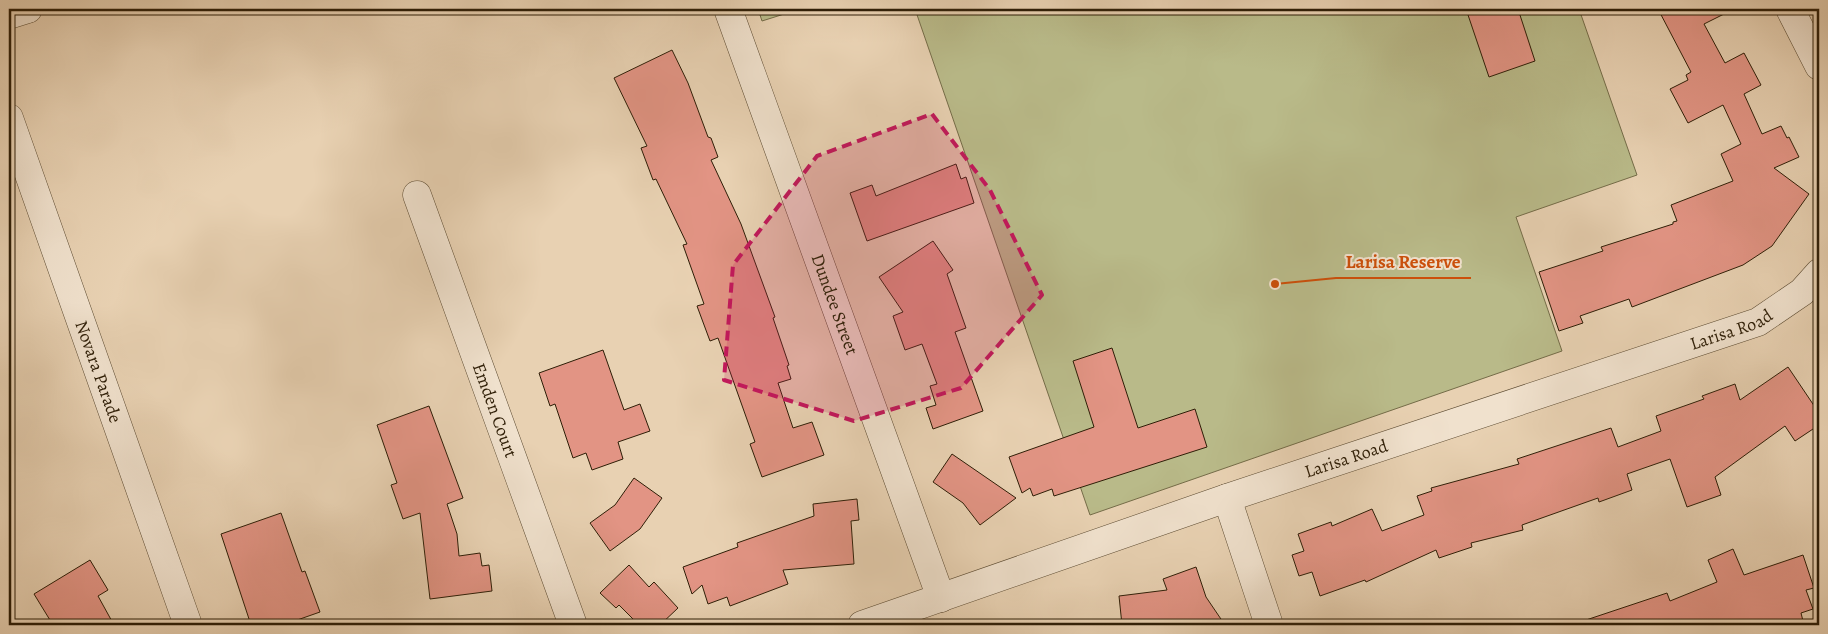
<svg xmlns="http://www.w3.org/2000/svg" width="1828" height="634" font-family="Alegreya,serif">
	<style>
		.green { fill: #b9ba89; stroke: #746c48 }
		.building { fill: #e29484; stroke: #2e1e07 }
		.lines { fill: none; stroke-linecap: round; stroke-linejoin: round }
		.minor-casing { stroke: #5c4b32; stroke-width: 29 }
		.minor { stroke: #f0e1cd; stroke-width: 28 }
		.marked { fill: #c2185b; fill-opacity: 0.2; stroke: #c2185b; stroke-width: 4; stroke-dasharray: 10 6; stroke-linejoin: round }
		.labels { text-anchor: middle; stroke-width: 4; stroke-linejoin: round; paint-order: stroke }
		.street-label { font-size: 18px; fill: #2e1e07; stroke: #f0e1cd }
		.leader { fill: none; stroke: #cc500b; stroke-width: 2 }
		.callout-dot { fill: #cc500b; stroke: #f0e1cd; stroke-width: 2 }
		.callout-label { font-size: 19px; text-anchor: middle; font-weight: bold; fill: #cc500b; stroke: #f0e1cd; stroke-width: 4; stroke-linejoin: round; paint-order: stroke }
	</style>
	<rect width="100%" height="100%" fill="#e8d1b2"/>
	<filter id="stains"><feTurbulence type="fractalNoise" baseFrequency=".004" numOctaves="4"/><feColorMatrix values="0 0 0 0 .2 0 0 0 0 .09 0 0 0 0 .02 0 0 0 .5 -.17"/></filter>
	<radialGradient id="worn" r=".72"><stop offset=".6" stop-color="#630" stop-opacity="0"/><stop offset="1" stop-color="#630" stop-opacity=".3"/></radialGradient>
	<path class="green" d="M 758,9 L 800,9 L 762,21 Z
		M 915,9 L 1579,9 L 1637,175 L 1516,217 L 1562,351 L 1090,515 Z"/>
	<path class="building" d="M 1466,9 L 1518,9 L 1535,61 L 1489,77 Z
		M 1658,9 L 1734,9 L 1704,24 L 1725,63 L 1744,53 L 1761,85 L 1744,94 L 1762,134 L 1781,126 L 1787,138 L 1789,137 L 1799,157 L 1774,168 L 1809,194 L 1772,246 L 1743,265 L 1632,307 L 1629,299 L 1580,316 L 1583,323 L 1559,331 L 1539,272 L 1603,251 L 1601,247 L 1673,224 L 1673,222 L 1677,221 L 1671,205 L 1733,181 L 1721,154 L 1741,144 L 1723,105 L 1688,123 L 1670,89 L 1688,80 L 1686,75 L 1691,72 Z
		M 672,50 L 688,83 L 708,137 L 711,138 L 718,157 L 711,160 L 741,224 L 775,317 L 773,318 L 789,365 L 787,366 L 791,379 L 778,383 L 793,428 L 812,422 L 824,455 L 762,477 L 750,444 L 755,442 L 718,338 L 710,341 L 697,306 L 704,304 L 683,245 L 687,244 L 656,179 L 653,180 L 641,148 L 647,146 L 614,78 Z
		M 956,164 L 961,179 L 966,177 L 974,203 L 867,241 L 850,193 L 872,185 L 876,196 Z
		M 933,241 L 953,270 L 947,274 L 966,328 L 955,332 L 983,411 L 933,429 L 926,408 L 936,405 L 930,386 L 937,384 L 922,344 L 905,350 L 893,316 L 903,312 L 879,277 Z
		M 1112,348 L 1138,428 L 1195,409 L 1207,447 L 1054,496 L 1052,489 L 1033,496 L 1030,488 L 1022,493 L 1009,457 L 1094,427 L 1073,361 Z
		M 603,350 L 624,410 L 640,404 L 650,431 L 618,442 L 623,459 L 592,470 L 586,453 L 573,458 L 555,404 L 550,406 L 539,373 Z
		M 1788,367 L 1819,413 L 1819,425 L 1795,441 L 1785,426 L 1715,477 L 1721,495 L 1687,507 L 1670,459 L 1627,474 L 1632,490 L 1599,502 L 1598,498 L 1522,525 L 1523,530 L 1471,543 L 1472,547 L 1439,558 L 1436,550 L 1366,582 L 1365,580 L 1320,596 L 1312,572 L 1299,576 L 1292,555 L 1304,551 L 1298,534 L 1331,522 L 1332,526 L 1372,509 L 1382,531 L 1424,515 L 1417,496 L 1432,491 L 1431,488 L 1519,464 L 1517,459 L 1611,428 L 1618,447 L 1661,431 L 1656,416 L 1704,399 L 1702,396 L 1735,384 L 1740,400 Z
		M 429,406 L 463,498 L 447,504 L 457,534 L 459,556 L 480,553 L 482,566 L 489,565 L 492,591 L 430,599 L 420,513 L 403,519 L 391,485 L 397,483 L 377,425 Z
		M 952,454 L 1016,498 L 980,525 L 963,503 L 933,482 Z
		M 634,478 L 662,498 L 640,529 L 610,551 L 590,523 L 615,505 Z
		M 857,499 L 859,520 L 851,521 L 854,564 L 783,570 L 788,584 L 730,606 L 727,597 L 708,604 L 702,585 L 692,594 L 683,567 L 738,547 L 737,543 L 814,516 L 813,504 Z
		M 281,513 L 302,572 L 305,571 L 320,612 L 283,625 L 251,625 L 221,534 Z
		M 1733,549 L 1744,575 L 1803,555 L 1814,588 L 1806,590 L 1813,609 L 1801,613 L 1803,621 L 1789,625 L 1584,625 L 1583,621 L 1667,593 L 1670,601 L 1717,582 L 1708,560 Z
		M 90,560 L 108,590 L 98,596 L 114,625 L 53,625 L 34,594 Z
		M 629,565 L 649,587 L 654,582 L 678,608 L 660,625 L 639,625 L 619,605 L 616,608 L 600,593 Z
		M 1196,567 L 1206,597 L 1225,625 L 1122,625 L 1119,596 L 1167,590 L 1163,579 Z"/>
	<g class="lines">
		<defs>
			<g id="minor">
				<path id="s1" d="M 728,9 L 941,598"/>
				<path d="M 1790,9 L 1819,66"/>
				<path d="M 9,15 L 28,9"/>
				<path id="s2" d="M 9,118 L 188,625"/>
				<path id="s3" d="M 417,195 L 573,625"/>
				<path d="M 1227,498 L 1269,625"/>
				<path id="s4" d="M 862,625 L 1227,498 L 1758,322 L 1802,292 L 1819,273"/>
			</g>
		</defs>
		<use href="#minor" class="minor-casing"/>
		<use href="#minor" class="minor"/>
	</g>
	<path class="marked" d="M 932,114 L 990,190 L 1042,295 L 961,388 L 854,421 L 724,380 L 733,265 L 817,156 Z"/>
	<g class="labels">
		<g class="street-label">
			<text dy="6" stroke="none"><textPath href="#s1" startOffset="314">Dundee Street</textPath></text>
			<text dy="6" stroke="none"><textPath href="#s4" startOffset="918">Larisa Road</textPath></text>
			<text dy="6" stroke="none"><textPath href="#s2" startOffset="269">Novara Parade</textPath></text>
			<text dy="6" stroke="none"><textPath href="#s3" startOffset="229">Emden Court</textPath></text>
			<text dy="6" stroke="none"><textPath href="#s4" startOffset="512">Larisa Road</textPath></text>
		</g>
	</g>
	<path class="leader" d="M1275 284L1336 278H1471"/>
	<circle class="callout-dot" cx="1275" cy="284" r="5"/>
	<g class="callout-label">
		<text x="1403" y="268">Larisa Reserve</text>
	</g>
	<rect width="1828" height="634" fill="none" stroke="#e8d1b2" stroke-width="30"/>
	<rect x="10" y="10" width="1808" height="614" fill="none" stroke="#2e1e07" stroke-width="2.5"/>
	<rect x="15" y="15" width="1798" height="604" fill="none" stroke="#2e1e07"/>
	<rect width="100%" height="100%" filter="url(#stains)"/>
	<rect width="100%" height="100%" fill="url(#worn)"/>
</svg>
